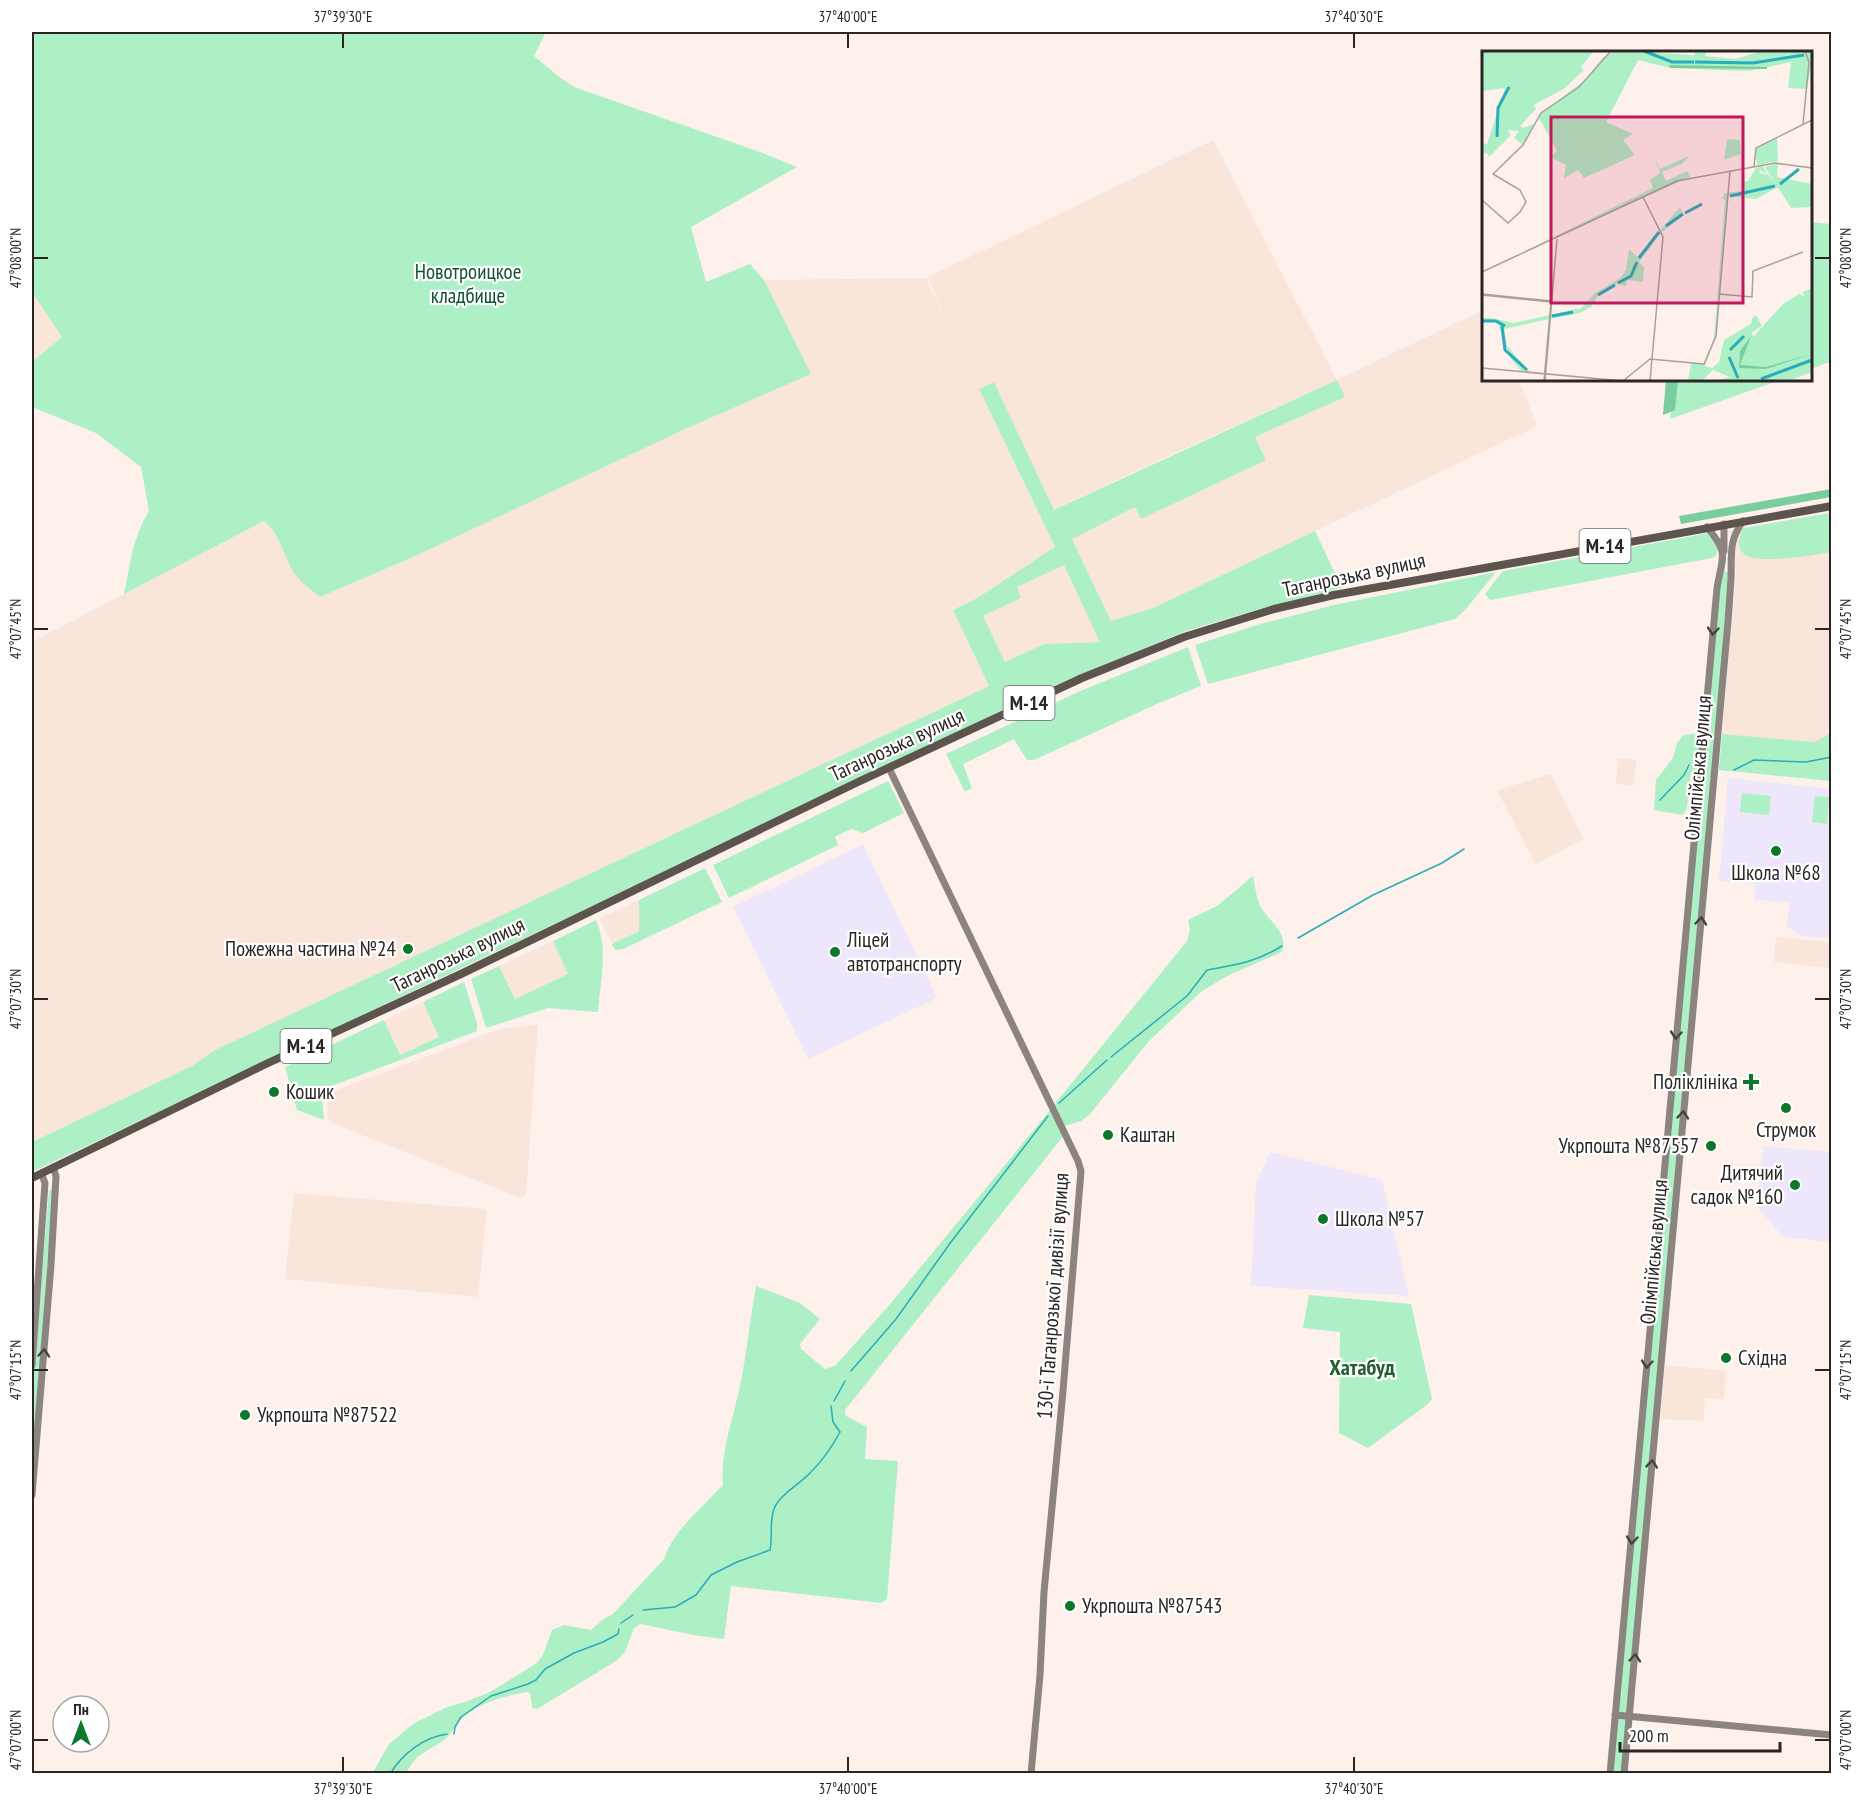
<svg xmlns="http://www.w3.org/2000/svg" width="1863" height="1805" font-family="'PT Sans Narrow',sans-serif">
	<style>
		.built { fill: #fae5db }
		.education { fill: #eee6fb }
		.green { fill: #adf0c6; fill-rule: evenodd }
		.forest { fill: #7acd9c }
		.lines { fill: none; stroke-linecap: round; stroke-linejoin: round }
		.stream { stroke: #29acbb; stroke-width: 1.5 }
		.secondary { stroke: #8b847f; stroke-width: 7 }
		.highway { stroke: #5e544e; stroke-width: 8 }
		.oneway { stroke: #48423f }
		.ticks { fill: none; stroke: #2b2624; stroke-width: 2 }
		.poi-dot { fill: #0b782c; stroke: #fff; stroke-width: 2 }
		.labels { text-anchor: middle; stroke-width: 4.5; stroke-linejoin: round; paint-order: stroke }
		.shield { fill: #fff; stroke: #6b6766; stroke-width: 1.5 }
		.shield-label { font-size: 20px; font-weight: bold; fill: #2b2624 }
		.park-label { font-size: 21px; fill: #125232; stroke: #fff }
		.street-label { font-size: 21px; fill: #2b2624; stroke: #fff }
		.poi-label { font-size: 21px; fill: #2b2624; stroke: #fff; text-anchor: start }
		.neighbourhood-label { font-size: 22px; font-weight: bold; fill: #24602f; stroke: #fff }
		.inset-river { fill: none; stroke: #29acbb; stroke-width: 3 }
		.inset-road { fill: none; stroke: #aaa09b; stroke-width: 1.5 }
		.view { fill: #c2185b; fill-opacity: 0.15; stroke: #c2185b; stroke-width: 3 }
		.inset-edge { fill: none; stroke: #2b2624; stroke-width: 3 }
		.neatline { fill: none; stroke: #2b2624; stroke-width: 2 }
		.ticks-label { font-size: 15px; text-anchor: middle; fill: #2b2624 }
	</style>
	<rect width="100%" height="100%" fill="#fef1eb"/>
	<path class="built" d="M 1213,140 L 1337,380 L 1483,310 L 1484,380 L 1519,380 L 1537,426 L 1153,608 L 1111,621 L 1072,538 L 1136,507 L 1141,518 L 1266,460 L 1255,437 L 1345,397 L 1337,380 L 1131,473 L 1054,510 L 994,382 L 979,389 L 1055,548 L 979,597 L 953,610 L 989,686 L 215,1050 L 192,1066 L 32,1142 L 32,642 L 264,521 L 270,526 L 281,544 L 298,578 L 320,597 L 411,558 L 683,430 L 811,374 L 764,280 L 926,278 L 946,321 L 928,277 Z
		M 32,292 L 62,337 L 32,362 Z
		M 1831,513 L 1831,733 L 1815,742 L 1722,734 L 1736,572 L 1729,530 Z
		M 1064,565 L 1101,642 L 1044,644 L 1005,662 L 983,616 L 1021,598 L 1016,587 Z
		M 1618,758 L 1636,760 L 1634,785 L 1616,784 Z
		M 1551,774 L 1584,839 L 1535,864 L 1497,790 Z
		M 639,900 L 639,931 L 612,944 L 600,918 Z
		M 1776,937 L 1831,942 L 1831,968 L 1774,962 Z
		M 553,941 L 568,974 L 515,999 L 499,966 Z
		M 423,1002 L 440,1037 L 400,1055 L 384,1020 Z
		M 538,1024 L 526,1195 L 520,1198 L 329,1122 L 326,1094 L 497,1030 Z
		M 294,1193 L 487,1209 L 478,1297 L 285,1279 Z
		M 1665,1365 L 1726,1371 L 1724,1399 L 1705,1398 L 1704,1421 L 1660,1419 Z"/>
	<path class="education" d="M 1728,778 L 1831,789 L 1832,912 L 1829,938 L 1799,935 L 1787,926 L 1789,903 L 1754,899 L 1755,884 L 1719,881 Z
		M 863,844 L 937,998 L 808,1059 L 733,907 Z
		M 1763,1146 L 1831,1152 L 1831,1242 L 1783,1237 L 1757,1207 Z
		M 1270,1152 L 1382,1180 L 1409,1296 L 1251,1286 L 1256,1183 Z"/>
	<path class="green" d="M 32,32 L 546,32 L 534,56 L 562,79 L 574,87 L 760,152 L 797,167 L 691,227 L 706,282 L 750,264 L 764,280 L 811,374 L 683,430 L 411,558 L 320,597 C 313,591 304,585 298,578 C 284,561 282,535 264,521 L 124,594 C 130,564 133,537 149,511 L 141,467 L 96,433 L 32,407 L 32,362 L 62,337 L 32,292 Z
		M 1811,222 L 1831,224 L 1832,361 L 1811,369 Z
		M 1337,380 L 1345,397 L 1255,437 L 1266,460 L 1141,519 L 1135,507 L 1072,539 L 1111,621 L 1153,608 L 1315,531 L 1342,588 L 1256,610 L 1186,631 L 1072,678 L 32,1172 L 32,1142 L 192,1066 L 215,1050 L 989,686 L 953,610 L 979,597 L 1055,547 L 979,389 L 994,382 L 1054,510 ZM 1064,565 L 1100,642 L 1044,644 L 1005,662 L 983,616 L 1021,598 L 1017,587 Z
		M 1676,380 L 1780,380 L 1670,419 Z
		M 1831,513 L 1831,552 C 1815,555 1756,565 1744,554 C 1736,547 1739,536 1743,528 Z
		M 1709,533 L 1718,547 L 1716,556 L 1712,558 L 1490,600 L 1485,594 L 1503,571 Z
		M 1731,571 L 1624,1773 L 1610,1774 L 1700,769 L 1696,769 L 1691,772 L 1687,808 L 1683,815 L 1654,810 L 1656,780 L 1673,758 L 1677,743 L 1683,735 L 1703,733 L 1719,572 Z
		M 1496,572 L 1466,609 L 1455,619 L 1208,684 L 1195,645 L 1260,624 L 1334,605 Z
		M 1188,647 L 1201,686 L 1159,703 L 1034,760 L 1027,760 L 1014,739 L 963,764 L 972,788 L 965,792 L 946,754 L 1078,692 Z
		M 1831,733 L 1831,781 L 1719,770 L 1722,734 L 1815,742 Z
		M 888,781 L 904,813 L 863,833 L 851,829 L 835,837 L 838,845 L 729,898 L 713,865 Z
		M 1742,793 L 1771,796 L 1769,815 L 1740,812 Z
		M 1815,796 L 1829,797 L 1827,824 L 1812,822 Z
		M 705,868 L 722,902 L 623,949 L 615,950 L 612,944 L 639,931 L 639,900 Z
		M 1253,876 C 1255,885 1256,897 1260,905 C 1267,921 1289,931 1282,952 L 1229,975 L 1202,991 L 1149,1041 L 1090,1114 L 1081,1121 L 1064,1126 L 1054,1105 L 1187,941 L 1190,930 L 1188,920 L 1217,906 Z
		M 596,920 C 609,949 600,982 598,1012 L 548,1008 L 486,1028 L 471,979 L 499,966 L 515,999 L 568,974 L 553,941 Z
		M 464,982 L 477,1023 L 477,1031 L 321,1090 L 324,1120 L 297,1110 L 285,1067 L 384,1020 L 400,1055 L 439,1037 L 423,1002 Z
		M 1052,1108 L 1065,1134 L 845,1410 L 846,1416 L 867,1427 L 865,1459 L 898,1461 L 887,1599 L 881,1603 L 731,1586 L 724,1639 L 699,1636 L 640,1624 L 634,1628 L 625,1652 L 616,1661 L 537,1709 L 532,1708 L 530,1693 L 527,1692 C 504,1696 480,1703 462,1718 C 455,1725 452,1734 444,1740 C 430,1750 413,1755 407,1773 L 372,1774 L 389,1744 L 413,1724 L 447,1707 L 465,1702 L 490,1692 L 537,1663 L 543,1655 L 552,1630 L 564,1625 L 591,1630 L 605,1618 L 613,1614 L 664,1559 C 674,1529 702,1508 723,1485 C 720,1452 733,1419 740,1386 C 747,1353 750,1319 756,1286 L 800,1303 L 820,1319 L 800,1344 L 801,1349 L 825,1369 L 835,1366 L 891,1303 Z
		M 49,1190 L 55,1190 L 32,1473 L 32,1395 Z
		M 1309,1295 L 1411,1304 L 1432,1399 L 1428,1404 L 1368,1448 L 1339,1433 L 1340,1332 L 1303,1328 Z"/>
	<path class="forest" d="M 1666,380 L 1678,380 L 1675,410 L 1663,415 Z
		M 1831,489 L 1831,497 L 1681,524 L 1679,516 Z"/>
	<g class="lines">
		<path class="stream" d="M 1734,770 L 1754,760 L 1806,762 L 1832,757
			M 1660,800 L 1684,775 L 1689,765
			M 1298,938 L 1373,895 L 1442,863 L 1464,849
			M 1111,1057 L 1187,996 L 1207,970 C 1236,965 1256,962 1282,946
			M 1059,1103 L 1107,1060
			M 851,1371 L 896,1319 L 951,1242 L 1048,1116
			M 834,1401 L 845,1381
			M 643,1610 L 675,1607 L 696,1595 L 711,1575 L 737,1562 L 770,1550 C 773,1536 769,1522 774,1509 C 779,1495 800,1484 810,1473 C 822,1461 832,1447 840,1432 L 833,1422 L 831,1406
			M 621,1623 L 633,1615
			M 454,1734 L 455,1727 L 461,1717 L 491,1696 L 528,1684 L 536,1680 L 545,1669 L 574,1653 L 603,1642 L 618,1634 L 619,1629
			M 390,1774 C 402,1754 424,1737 447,1734"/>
		<path class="secondary" d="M 1724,551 L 1724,524
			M 889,768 L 1078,1161 L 1081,1171 L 1063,1391 L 1044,1592 L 1040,1675 L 1031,1774
			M 32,1365 L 45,1183 L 41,1173
			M 32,1495 L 51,1265 L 56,1176 L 53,1167
			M 1615,1715 L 1832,1735
			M 1610,1774 L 1717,588 C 1722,557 1730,554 1707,527
			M 1624,1774 L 1728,622 C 1729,607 1730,593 1731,579 C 1732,555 1728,542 1743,521"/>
		<path class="highway" d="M 32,1178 L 266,1064 L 461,974 L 858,782 L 1082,678 L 1184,637 L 1274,609 L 1334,595 L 1832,506"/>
	</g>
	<defs><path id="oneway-chevron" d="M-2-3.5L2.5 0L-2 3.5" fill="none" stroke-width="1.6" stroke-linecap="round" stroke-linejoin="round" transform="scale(1.5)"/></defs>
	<g class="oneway">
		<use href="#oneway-chevron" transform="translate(1713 631) rotate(95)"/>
		<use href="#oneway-chevron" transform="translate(1701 921) rotate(-85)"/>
		<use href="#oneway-chevron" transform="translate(1676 1035) rotate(95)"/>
		<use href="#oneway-chevron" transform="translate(1683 1115) rotate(-85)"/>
		<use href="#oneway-chevron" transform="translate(44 1353) rotate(-85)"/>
		<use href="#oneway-chevron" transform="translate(1647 1364) rotate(95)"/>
		<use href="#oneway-chevron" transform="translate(1652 1464) rotate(-84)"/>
		<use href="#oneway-chevron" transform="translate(1632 1540) rotate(95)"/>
		<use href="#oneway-chevron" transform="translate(1635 1658) rotate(-85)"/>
	</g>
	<path class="ticks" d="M 343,33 L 343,48M 848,33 L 848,48M 1354,33 L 1354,48M 33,258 L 48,258M 1815,258 L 1830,258M 33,629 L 48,629M 1815,629 L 1830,629M 33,999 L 48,999M 1815,999 L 1830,999M 33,1370 L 48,1370M 1815,1370 L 1830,1370M 33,1740 L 48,1740M 1815,1740 L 1830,1740M 343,1757 L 343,1772M 848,1757 L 848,1772M 1354,1757 L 1354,1772"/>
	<g class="poi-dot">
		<circle cx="1776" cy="851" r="6"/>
		<circle cx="408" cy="949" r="6"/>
		<circle cx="835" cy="952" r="6"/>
		<path d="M1748 1073h6v6h6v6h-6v6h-6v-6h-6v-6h6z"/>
		<circle cx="274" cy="1092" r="6"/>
		<circle cx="1786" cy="1108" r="6"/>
		<circle cx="1108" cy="1135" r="6"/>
		<circle cx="1711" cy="1146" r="6"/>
		<circle cx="1795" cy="1185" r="6"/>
		<circle cx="1323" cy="1219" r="6"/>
		<circle cx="1726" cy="1358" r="6"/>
		<circle cx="245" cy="1415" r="6"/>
		<circle cx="1070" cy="1606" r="6"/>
	</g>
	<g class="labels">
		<g class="shield">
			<rect x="1579.5" y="529" width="51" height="34" rx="4.5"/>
			<rect x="1003.5" y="686" width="51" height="34" rx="4.5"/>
			<rect x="280.5" y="1029" width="51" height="34" rx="4.5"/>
		</g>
		<g class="shield-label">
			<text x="1605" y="553">М-14</text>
			<text x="1029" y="710">М-14</text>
			<text x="306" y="1053">М-14</text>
		</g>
		<g class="park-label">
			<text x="468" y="279">Новотроицкое<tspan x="468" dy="24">кладбище</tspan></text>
		</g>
		<g class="street-label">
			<text transform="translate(1354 575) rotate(-12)" y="7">Таганрозька вулиця</text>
			<text transform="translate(897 745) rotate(-25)" y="7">Таганрозька вулиця</text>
			<text transform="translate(1698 768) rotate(-85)" y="7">Олімпійська вулиця</text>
			<text transform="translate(458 955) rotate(-26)" y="7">Таганрозька вулиця</text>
			<text transform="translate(1654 1252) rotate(-85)" y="7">Олімпійська вулиця</text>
			<text transform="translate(1053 1296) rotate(-86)" y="7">130-ї Таганрозької дивізії вулиця</text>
		</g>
		<g class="poi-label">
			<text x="1776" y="880" text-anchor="middle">Школа №68</text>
			<text x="847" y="947">Ліцей<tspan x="847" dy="24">автотранспорту</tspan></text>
			<text x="396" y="956" text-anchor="end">Пожежна частина №24</text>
			<text x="1738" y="1089" text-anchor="end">Поліклініка</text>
			<text x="286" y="1099">Кошик</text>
			<text x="1786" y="1137" text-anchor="middle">Струмок</text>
			<text x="1120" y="1142">Каштан</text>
			<text x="1699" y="1153" text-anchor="end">Укрпошта №87557</text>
			<text x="1783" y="1180" text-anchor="end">Дитячий<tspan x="1783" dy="24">садок №160</tspan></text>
			<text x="1335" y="1226">Школа №57</text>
			<text x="1738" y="1365">Східна</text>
			<text x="257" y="1422">Укрпошта №87522</text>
			<text x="1082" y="1613">Укрпошта №87543</text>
		</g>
		<g class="neighbourhood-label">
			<text x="1362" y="1375">Хатабуд</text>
		</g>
	</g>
	<g transform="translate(1482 51)">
		<rect width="330" height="330" fill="#fef1eb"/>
		<path d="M 0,0 L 112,0 L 99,16 L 102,19 L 83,37 L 52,54 L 54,58 L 38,75 L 41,77 L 52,73 L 41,94 L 32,87 L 37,80 L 26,79 L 29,84 L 7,106 L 5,102 L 0,103 L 0,92 L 5,93 L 23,37 L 0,40 ZM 134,0 L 213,4 L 213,0 L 225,0 L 223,5 L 253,8 L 280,0 L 330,0 L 330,11 L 325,38 L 306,37 L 309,11 L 267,20 L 188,17 L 156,9 L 124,71 L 151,83 L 141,89 L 153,104 L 102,127 L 96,119 L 82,127 L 84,114 L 68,106 L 75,100 L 56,65 L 104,28 L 120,7 ZM 295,86 L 296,110 L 275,114 L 273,99 ZM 245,88 L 258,89 L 259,103 L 242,109 ZM 172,105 L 178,118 L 207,105 L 200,113 L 180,121 L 184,130 L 205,120 L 208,126 L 45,199 L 171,137 L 168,129 L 178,122 ZM 296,112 L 295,126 L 330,133 L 330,156 L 309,157 L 283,116 ZM 281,115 L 285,123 L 278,119 L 277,122 L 287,124 L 296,136 L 274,148 L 246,145 L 234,285 L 223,315 L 230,317 L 237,311 L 242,289 L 269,273 L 270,267 L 274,264 L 280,275 L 269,282 L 272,285 L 301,253 L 317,243 L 322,245 L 321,241 L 330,237 L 330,321 L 305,330 L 233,330 L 248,326 L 231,319 L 220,330 L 206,330 L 209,312 L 222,313 L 232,287 L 243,149 L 240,147 L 243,142 L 260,140 L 260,130 L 266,130 L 274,117 ZM 198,156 L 201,164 L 179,182 L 157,211 L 162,216 L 161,231 L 145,229 L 144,235 L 135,233 L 117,243 L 109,256 L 98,262 L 68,268 L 63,330 L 67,268 L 22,278 L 25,295 L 48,321 L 39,320 L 29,308 L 15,271 L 0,271 L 0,267 L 9,267 L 32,272 L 99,257 L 112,243 L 138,227 L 144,219 L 147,198 L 155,206 Z" fill="#adf0c6"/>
		<path d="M 187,14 L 285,16 L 285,18 L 188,17 ZM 269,285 L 258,314 L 284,316 L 330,303 L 284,318 L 257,317 L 258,300 Z" fill="#7acd9c"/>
		<path class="inset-river" d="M 162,0 L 190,11 L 212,11M 213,11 L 271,12 L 322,4M 15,86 L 16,57 L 27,36M 298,133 L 317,118M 248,145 L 293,135M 203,162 L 220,153M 184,175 L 201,163M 157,207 L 177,181M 136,232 L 149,225 L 155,211M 116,244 L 133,234M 70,265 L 91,261M 1,270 L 14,270 L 23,275M 20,275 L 23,299 L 45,319M 248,299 L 262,285M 247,306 L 256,327M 279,328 L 330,309"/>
		<path class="inset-road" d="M 321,73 L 327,11 L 323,0M 272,115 L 274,97 L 330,69M 161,146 L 181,186 L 170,308M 0,149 L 26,172 L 38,161 L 44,151 L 38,139 L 11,123 L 41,94 L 59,62 L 97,36 L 129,0M 0,221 L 195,130 L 293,112 L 330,117M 0,243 L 70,250M 237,243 L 270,246 L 271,220 L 321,201M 0,244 L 69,251 L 62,330M 222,313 L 234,285 L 248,120M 0,317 L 141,330M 63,330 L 75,188M 141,330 L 168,308 L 222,313M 168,330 L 170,307"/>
		<path class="view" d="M 69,66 L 261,66 L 261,252 L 69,252 Z"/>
		<rect width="330" height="330" class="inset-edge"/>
	</g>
	<rect width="1863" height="1805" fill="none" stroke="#ffffff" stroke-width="66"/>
	<g transform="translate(81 1724)"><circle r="28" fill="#ffffff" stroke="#aaa8a7" stroke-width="1.5"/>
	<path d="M0-4.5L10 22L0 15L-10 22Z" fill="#0b782c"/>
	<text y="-9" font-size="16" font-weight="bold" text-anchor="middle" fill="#2b2624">Пн</text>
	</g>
	<path d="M1620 1742v9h160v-9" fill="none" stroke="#2b2624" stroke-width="3"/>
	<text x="1629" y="1742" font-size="18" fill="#2b2624" stroke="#ffffff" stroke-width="4.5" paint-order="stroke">200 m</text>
	<rect x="33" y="33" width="1797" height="1739" class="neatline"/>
	<g class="ticks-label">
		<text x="343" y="22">37°39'30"E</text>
		<text x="848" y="22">37°40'00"E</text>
		<text x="1354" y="22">37°40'30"E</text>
		<text transform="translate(16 258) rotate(-90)" y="5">47°08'00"N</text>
		<text transform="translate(1846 258) rotate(-90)" y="5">47°08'00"N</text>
		<text transform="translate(16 629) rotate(-90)" y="5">47°07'45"N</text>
		<text transform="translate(1846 629) rotate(-90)" y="5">47°07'45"N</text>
		<text transform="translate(16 999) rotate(-90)" y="5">47°07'30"N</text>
		<text transform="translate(1846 999) rotate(-90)" y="5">47°07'30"N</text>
		<text transform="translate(16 1370) rotate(-90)" y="5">47°07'15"N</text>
		<text transform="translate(1846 1370) rotate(-90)" y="5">47°07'15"N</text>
		<text transform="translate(16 1740) rotate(-90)" y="5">47°07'00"N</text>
		<text transform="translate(1846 1740) rotate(-90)" y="5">47°07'00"N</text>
		<text x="343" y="1794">37°39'30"E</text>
		<text x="848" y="1794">37°40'00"E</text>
		<text x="1354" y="1794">37°40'30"E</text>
	</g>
</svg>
